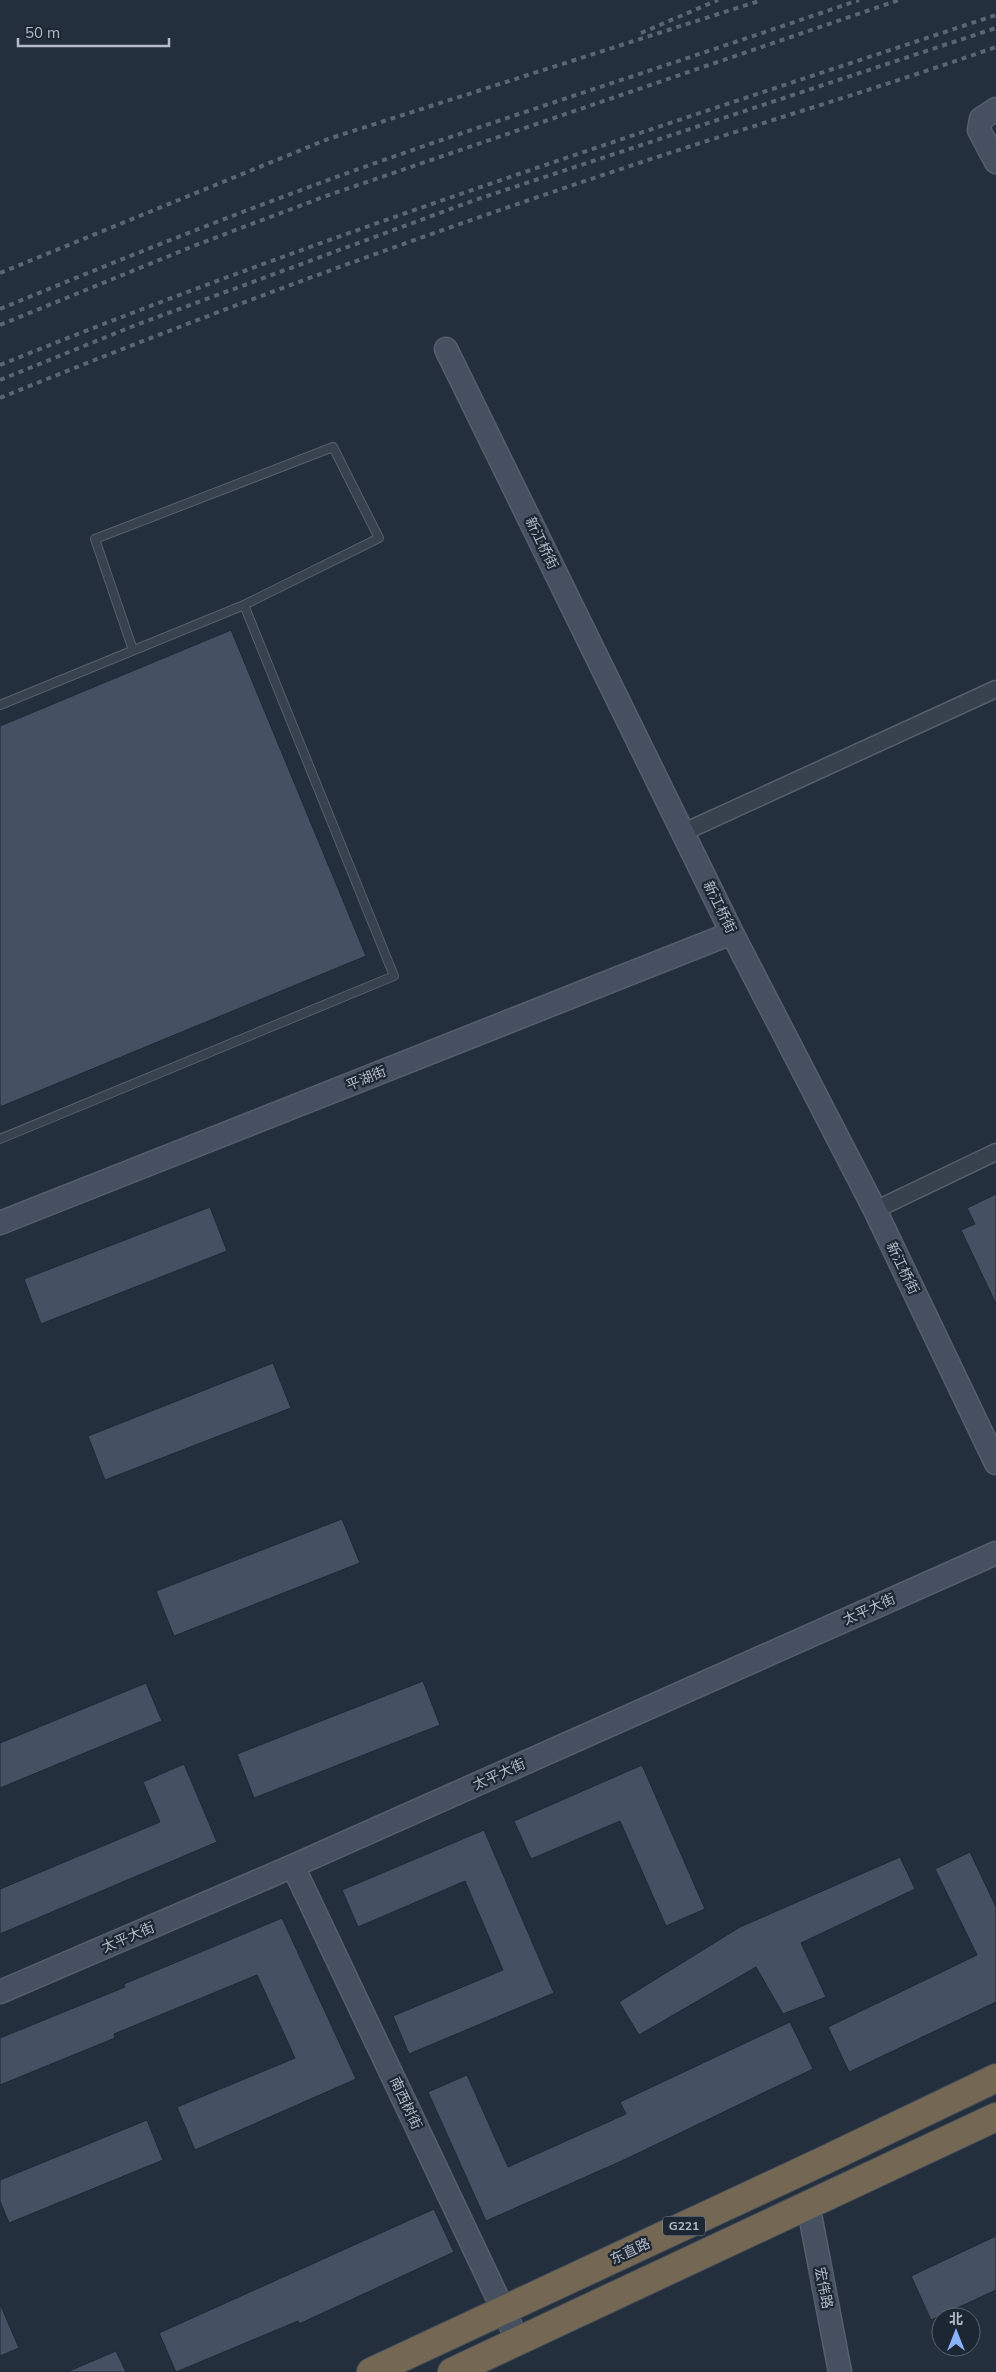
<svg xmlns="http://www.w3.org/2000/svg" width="996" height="2372" font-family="Mulish,'Noto Sans SC',sans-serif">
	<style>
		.building { fill: #455162; stroke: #1f2835 }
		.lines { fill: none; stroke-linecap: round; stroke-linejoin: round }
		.lane-casing { stroke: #565f6c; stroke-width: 10 }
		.street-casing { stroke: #565f6c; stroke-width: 19 }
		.secondary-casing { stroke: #565f6c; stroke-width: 25 }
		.highway-casing { stroke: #434c59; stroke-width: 30 }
		.lane { stroke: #38414e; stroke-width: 8 }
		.street { stroke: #38414e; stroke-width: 16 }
		.secondary { stroke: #465061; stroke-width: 22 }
		.highway { stroke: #746855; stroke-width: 28 }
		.rail { stroke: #5a6575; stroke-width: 4; stroke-dasharray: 5 5; stroke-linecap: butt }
		.labels { text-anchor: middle; stroke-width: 4.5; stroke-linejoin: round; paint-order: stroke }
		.shield { fill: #1d2633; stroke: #878f9c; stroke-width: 1 }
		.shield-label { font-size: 12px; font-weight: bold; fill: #b4bcc9 }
		.street-label { font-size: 14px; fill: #b4bcc9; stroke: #1d2633 }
	</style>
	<rect width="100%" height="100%" fill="#242f3e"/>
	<path class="building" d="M 231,630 L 366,956 L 0,1107 L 0,726 Z
		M 996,1194 L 996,1304 L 961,1230 L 975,1224 L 967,1208 Z
		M 210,1207 L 227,1251 L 41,1324 L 24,1279 Z
		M 273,1363 L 291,1408 L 105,1480 L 88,1436 Z
		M 342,1519 L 360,1563 L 174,1636 L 156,1591 Z
		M 423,1681 L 440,1725 L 254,1798 L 237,1754 Z
		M 146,1683 L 162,1721 L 0,1788 L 0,1743 Z
		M 184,1764 L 217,1842 L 0,1934 L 0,1889 L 160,1822 L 143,1782 Z
		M 642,1765 L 705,1909 L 666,1926 L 620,1821 L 531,1859 L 514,1821 Z
		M 484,1830 L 554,1993 L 409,2054 L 393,2016 L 503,1970 L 465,1881 L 358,1927 L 342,1890 Z
		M 970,1852 L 996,1907 L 996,2002 L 849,2072 L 828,2027 L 977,1955 L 935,1869 Z
		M 900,1857 L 915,1889 L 801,1943 L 826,1997 L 783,2014 L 756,1967 L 639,2035 L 619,2002 L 740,1927 Z
		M 282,1918 L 356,2079 L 195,2150 L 177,2107 L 295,2058 L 257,1975 L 114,2034 L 115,2038 L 0,2085 L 0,2038 L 125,1987 L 124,1984 Z
		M 790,2022 L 813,2069 L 626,2159 L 486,2221 L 428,2092 L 467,2075 L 508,2167 L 626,2114 L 620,2102 Z
		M 147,2120 L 163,2160 L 9,2223 L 0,2201 L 0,2180 Z
		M 434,2209 L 454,2252 L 299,2324 L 298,2321 L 176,2372 L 159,2333 Z
		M 996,2236 L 996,2290 L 931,2320 L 911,2276 Z
		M 0,2304 L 19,2348 L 0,2356 Z
		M 116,2351 L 126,2372 L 67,2372 Z"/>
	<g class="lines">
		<defs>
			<path id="lane" d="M 133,650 L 95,539 L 333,447 L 379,538 L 244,605
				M 0,705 L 244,605 L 394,976 L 0,1139"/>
			<path id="street" d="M 684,832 L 996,689
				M 875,1210 L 996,1152"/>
			<path id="secondary" d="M 996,109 L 981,119 L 979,130 L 996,162
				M 446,349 L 732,933 L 875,1210 L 996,1463
				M 0,1223 L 732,933
				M 293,1866 L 518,2341
				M 0,1992 L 293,1866 L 996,1553
				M 808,2204 L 840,2372"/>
			<path id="highway" d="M 371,2372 L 823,2161 L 996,2078
				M 452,2372 L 996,2117"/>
		</defs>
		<use href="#lane" class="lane-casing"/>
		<use href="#street" class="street-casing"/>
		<use href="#secondary" class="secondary-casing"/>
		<use href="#highway" class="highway-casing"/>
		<use href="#lane" class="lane"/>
		<use href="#street" class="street"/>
		<use href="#secondary" class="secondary"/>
		<use href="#highway" class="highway"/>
		<path class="rail" d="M 641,33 L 718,0
			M 0,273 L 328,139 L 762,0
			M 0,309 C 143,250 286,193 433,143 C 574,95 717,49 859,0
			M 0,325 L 196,245 L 326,196 L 899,0
			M 0,365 C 326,233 662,126 996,15
			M 0,380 L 136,325 L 475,200 L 996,28
			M 0,398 C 206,314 416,237 627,167 C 750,126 874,90 996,47"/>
	</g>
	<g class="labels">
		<rect class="shield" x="663" y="2216.5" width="42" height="19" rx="4"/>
		<g class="shield-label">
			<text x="684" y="2230">G221</text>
		</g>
		<g class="street-label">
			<text transform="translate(542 543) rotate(64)" y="5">新江桥街</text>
			<text transform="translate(720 907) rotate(64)" y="5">新江桥街</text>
			<text transform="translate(366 1078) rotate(-22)" y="5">平湖街</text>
			<text transform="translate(903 1268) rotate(64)" y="5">新江桥街</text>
			<text transform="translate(869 1609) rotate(-24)" y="5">太平大街</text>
			<text transform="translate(499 1774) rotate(-24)" y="5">太平大街</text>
			<text transform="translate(128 1937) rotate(-23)" y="5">太平大街</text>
			<text transform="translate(406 2103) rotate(65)" y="5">南西树街</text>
			<text transform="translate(630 2251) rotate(-25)" y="5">东直路</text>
			<text transform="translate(824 2288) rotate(79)" y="5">宏伟路</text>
		</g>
	</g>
	<g transform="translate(956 2332)"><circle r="24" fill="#1d2633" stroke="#59626f"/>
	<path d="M0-4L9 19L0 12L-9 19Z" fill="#8ab4f8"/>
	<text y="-8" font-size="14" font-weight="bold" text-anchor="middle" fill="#b4bcc9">北</text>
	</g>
	<path d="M18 38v8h151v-8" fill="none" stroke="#b4bcc9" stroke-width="2.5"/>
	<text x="25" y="38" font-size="15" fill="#b4bcc9" stroke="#1d2633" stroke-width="4" paint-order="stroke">50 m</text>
</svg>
